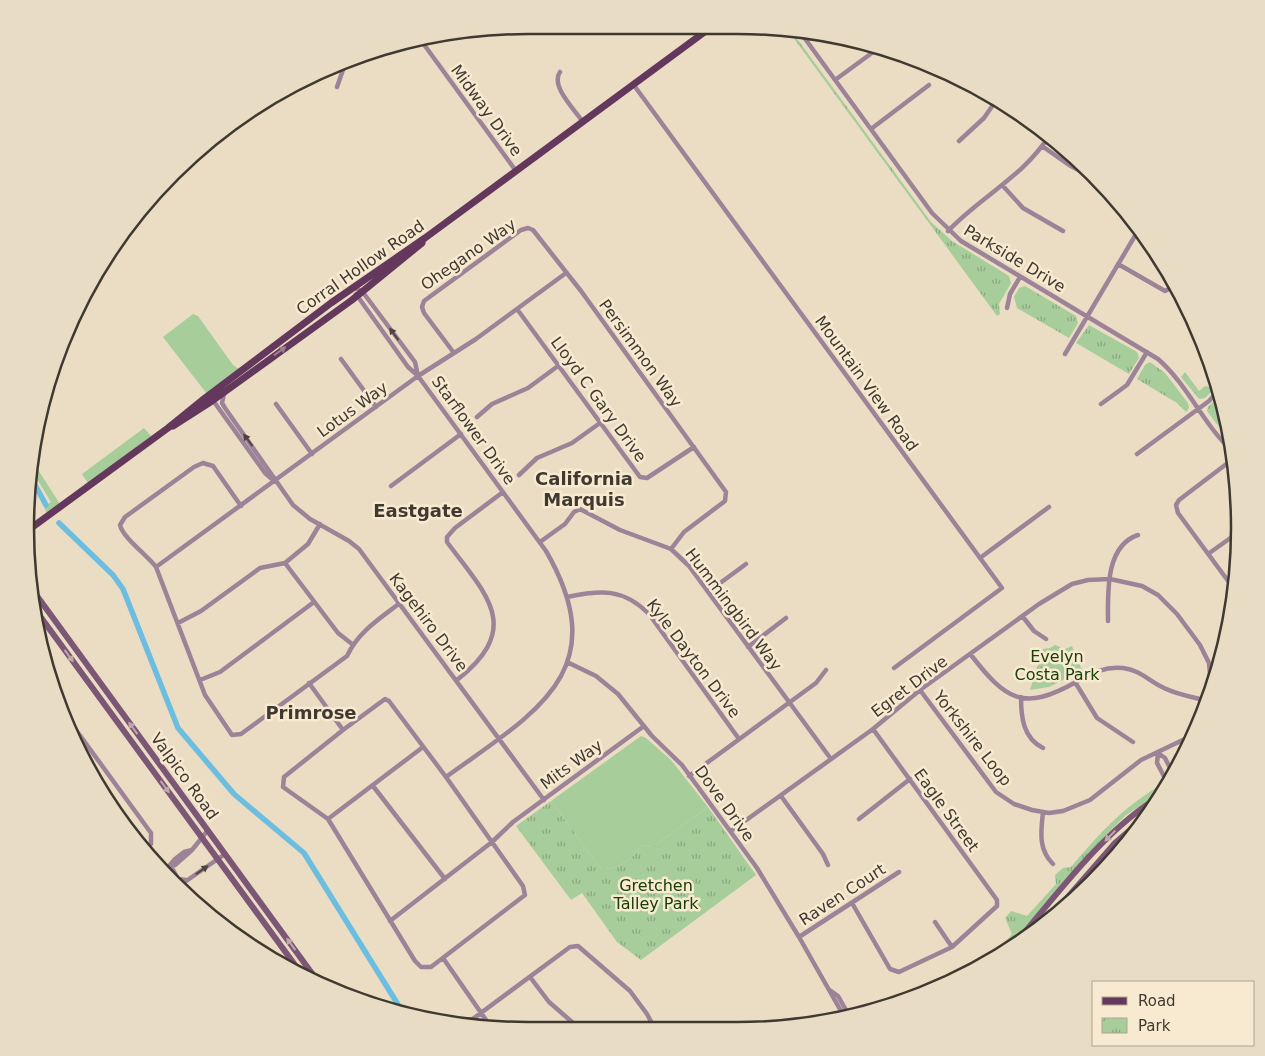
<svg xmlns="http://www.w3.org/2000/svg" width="1265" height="1056" font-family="'DejaVu Sans',sans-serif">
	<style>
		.grass { fill: #a7cd9b }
		.park { fill: url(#park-tufts) }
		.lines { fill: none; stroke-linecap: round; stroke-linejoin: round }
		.canal { stroke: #6cbee0; stroke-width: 5.5 }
		.minor { stroke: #9d8397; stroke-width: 4.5 }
		.secondary { stroke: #7b5775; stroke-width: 6 }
		.primary { stroke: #63385c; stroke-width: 7 }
		.oneway { fill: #4d443f }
		.oneway2 { fill: #9f7f8b }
		.oneway3 { fill: #c0a8a8 }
		.labels { text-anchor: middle; stroke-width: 5; stroke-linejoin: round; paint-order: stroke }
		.street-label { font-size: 16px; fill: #3f3930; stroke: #f8ead1 }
		.park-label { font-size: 16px; fill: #174104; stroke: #f8ead1 }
		.neighbourhood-label { font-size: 18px; font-weight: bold; fill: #3f3930; stroke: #f8ead1 }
		.rim { fill: none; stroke: #3f3930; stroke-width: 2.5 }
	</style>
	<defs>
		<pattern id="park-tufts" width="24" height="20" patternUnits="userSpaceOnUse" patternTransform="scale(1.25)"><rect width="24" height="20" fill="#a7cd9b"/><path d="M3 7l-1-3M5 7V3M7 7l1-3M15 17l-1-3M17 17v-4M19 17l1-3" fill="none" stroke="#89a77f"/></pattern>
	</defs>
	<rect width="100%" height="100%" fill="#ebddc4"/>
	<path class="grass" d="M 193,314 L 198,316 L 233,365 L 239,369 L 207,394 L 163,337 Z
		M 144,428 L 151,436 L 88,483 L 82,474 Z
		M 33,462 L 60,504 L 47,513 L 44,507 L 51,502 L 31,469 Z
		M 641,736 L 646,738 L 671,760 L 708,807 L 652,847 L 642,845 C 631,860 620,869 601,869 L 551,801 Z"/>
	<path class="park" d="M 787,29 L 790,29 L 931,222 L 952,241 L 1009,276 L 1011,283 L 999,304 L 1000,314 L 997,316 Z
		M 1025,286 L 1076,316 L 1078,323 L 1069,338 L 1017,308 L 1014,297 L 1019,288 Z
		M 1089,325 L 1137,352 L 1139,358 L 1129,374 L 1076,343 Z
		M 1150,362 L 1165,373 L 1188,403 L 1189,408 L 1186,412 L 1177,403 L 1137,379 L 1145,365 Z
		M 1185,372 L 1199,391 L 1205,386 L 1215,388 L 1205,398 L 1199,399 L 1181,377 Z
		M 1220,395 L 1230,430 L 1232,444 L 1207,411 L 1208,407 Z
		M 1055,645 L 1065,649 L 1072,646 L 1082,670 L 1049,687 L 1030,690 L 1043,649 L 1050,648 Z
		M 1160,780 L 1163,786 L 1161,792 L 1126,815 L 1109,832 L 1003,954 L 988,962 L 1012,934 L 1005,918 L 1011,911 L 1027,916 L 1056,884 L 1055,875 L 1063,868 L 1071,867 C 1100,833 1120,810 1159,786 Z
		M 551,801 L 601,869 C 620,869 631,860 642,845 L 652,847 L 708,807 L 756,875 L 641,960 L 617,942 L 582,893 L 571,900 L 516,826 Z
		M 1143,822 L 1093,883 L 1061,909 L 1118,844 Z"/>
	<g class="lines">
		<path class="canal" d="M 30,476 L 46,505
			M 59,523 L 113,575 L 123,589 L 178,728 L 234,794 L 304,853 L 402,1011"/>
		<path class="minor" d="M 798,29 L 932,213 L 961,241 L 1158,359 C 1188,385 1203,424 1232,451
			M 420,39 L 516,171
			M 560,72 C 550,86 575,110 583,122
			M 835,80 L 880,47
			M 633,84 L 1002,588 L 894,668
			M 337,87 L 345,64
			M 871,129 L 929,85
			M 959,141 L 984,118 L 997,99
			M 1042,146 L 1069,165 L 1101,182
			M 1003,186 L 1023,208 L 1063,231
			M 948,231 C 980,197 1023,177 1049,136
			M 1118,264 L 1165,291 L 1175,286
			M 355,288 L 362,291 L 415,362 L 418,376 L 546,551 C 616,672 534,713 446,777
			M 356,294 L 408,367 L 417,375
			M 1007,308 L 1010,294 L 1020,277
			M 517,309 L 640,477 L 647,478 L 694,447
			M 454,353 L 424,313 L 422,307 L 424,301 L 521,230 L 528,228 L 533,230 L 581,291 L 726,492 L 725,501 L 684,532 L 671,549
			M 1065,354 L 1139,229
			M 341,359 L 376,407
			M 224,394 L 222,403 L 225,408 L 293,505 L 310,519 L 349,541 L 359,549 L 544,800
			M 212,399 L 265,473 L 273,480
			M 276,404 L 312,454
			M 1101,404 L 1127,385 L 1147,352
			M 477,417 L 492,404 L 528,388 L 558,366
			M 1137,454 L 1209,401 L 1218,391
			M 1233,459 L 1179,500 L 1176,505 L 1178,513 L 1234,589
			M 519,475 L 537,458 L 572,443 L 600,423
			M 391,486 L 461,434
			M 241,506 L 213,466 L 203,463 L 194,467 L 125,517 L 120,525 C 123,538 147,555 156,567 L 205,695 L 232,735 L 241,734 L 347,656 C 358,632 379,619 400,603
			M 320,524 L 308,544 L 285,563 L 338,633 L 352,644
			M 540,542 L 565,524 L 574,512 L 580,509 L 620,530 L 671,549 L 689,566 L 831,759
			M 1208,554 L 1236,534
			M 980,558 L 1049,507
			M 156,567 L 418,376 L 476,339 L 566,273
			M 708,592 L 746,564
			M 567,597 C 601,590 623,588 649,614 L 739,739
			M 1023,617 L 1034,631 L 1046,639
			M 1108,621 C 1108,593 1105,546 1138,535
			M 178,623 L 201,611 L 260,568 L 285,563
			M 748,647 L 786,618
			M 971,655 C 1006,700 1023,712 1076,682 C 1091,673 1106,666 1123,668 C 1140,670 1149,681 1164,688 C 1178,695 1193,697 1208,701
			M 567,662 L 596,676 L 618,694 L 652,736 L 682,765 L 757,868 L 799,937 L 845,1018
			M 200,680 L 220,672 L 314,602
			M 457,680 C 524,627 486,595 447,542 L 447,537 L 455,528 L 503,492
			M 1075,682 L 1097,718 L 1133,742
			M 309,683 L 343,730 L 385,699 L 389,701 L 446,777 L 523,886 L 525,895 L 431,967 L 421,967 L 415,961 L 328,819
			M 1021,697 C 1021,717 1023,738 1043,748
			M 60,708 L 151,833 L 151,844
			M 343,730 L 284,777 L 283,787 L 328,819 L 423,747
			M 1158,753 L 1157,763 L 1168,784
			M 1158,753 L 1165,758 L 1173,774
			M 689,776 L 816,683 L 826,670
			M 373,786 L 445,879
			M 781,796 L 823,854 L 828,865
			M 1043,812 C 1041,832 1038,849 1053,864
			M 859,819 L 910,779
			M 731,831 L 873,729 L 920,690 L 1039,604 L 1072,584 L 1088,580 L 1110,579 L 1142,586 L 1158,595 L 1177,614 L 1200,645 L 1209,663 L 1210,674 L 1201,718 L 1187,738 L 1141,760 L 1090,800 L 1063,811 L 1049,813 L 1032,810 L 1014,804 L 996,792 L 920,690
			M 165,871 L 175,859 L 184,852 L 192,850 L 208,830
			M 186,880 L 178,879 L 171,866 L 175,865 L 192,850
			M 179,886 L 225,854
			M 852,903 L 890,969 L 899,972 L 952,947 L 997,906 L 997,900 L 873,729
			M 203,911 L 208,915
			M 390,921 L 492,842 L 513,822 L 644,726
			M 935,922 L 952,947
			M 799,937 L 899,872
			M 443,958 L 493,1030
			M 530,977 L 549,1002 L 579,1028
			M 831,991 L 838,996 L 850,1017
			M 466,1024 L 570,947 L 578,946 L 630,991 L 647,1014 L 656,1031"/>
		<path class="secondary" d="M 29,585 L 319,983
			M 31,601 L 37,612 L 303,976
			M 1047,921 L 1115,843 L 1151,812
			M 1011,949 C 1054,898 1105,828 1162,795"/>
		<path class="primary" d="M 173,426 L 212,401 L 352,300 L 422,243
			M 27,531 L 168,428 L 205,398 L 331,303 L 425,238 L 710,28"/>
	</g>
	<defs><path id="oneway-solid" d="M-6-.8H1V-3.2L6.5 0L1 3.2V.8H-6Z" transform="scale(1.25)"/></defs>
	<g class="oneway">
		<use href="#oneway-solid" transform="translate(394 334) rotate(-126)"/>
		<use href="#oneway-solid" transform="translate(248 440) rotate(-126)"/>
		<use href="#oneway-solid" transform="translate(202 870) rotate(-35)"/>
	</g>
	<use class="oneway2" href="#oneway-solid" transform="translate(280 351) rotate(-36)"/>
	<g class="oneway3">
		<use href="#oneway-solid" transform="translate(69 656) rotate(54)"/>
		<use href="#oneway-solid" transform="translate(133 728) rotate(-126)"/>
		<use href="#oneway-solid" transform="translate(165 787) rotate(54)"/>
		<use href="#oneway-solid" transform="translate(1110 836) rotate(134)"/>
		<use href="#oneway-solid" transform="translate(291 944) rotate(-126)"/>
	</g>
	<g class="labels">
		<g class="street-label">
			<text transform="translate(487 110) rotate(54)" y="6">Midway Drive</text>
			<text transform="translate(468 254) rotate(-35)" y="6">Ohegano Way</text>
			<text transform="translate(1015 258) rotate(31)" y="6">Parkside Drive</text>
			<text transform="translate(360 267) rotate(-35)" y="6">Corral Hollow Road</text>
			<text transform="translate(641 353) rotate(54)" y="6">Persimmon Way</text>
			<text transform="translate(867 383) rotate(54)" y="6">Mountain View Road</text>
			<text transform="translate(599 399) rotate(54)" y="6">Lloyd C Gary Drive</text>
			<text transform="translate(352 409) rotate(-36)" y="6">Lotus Way</text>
			<text transform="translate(474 430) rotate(54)" y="6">Starflower Drive</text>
			<text transform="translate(734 609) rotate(53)" y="6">Hummingbird Way</text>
			<text transform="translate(429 622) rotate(53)" y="6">Kagehiro Drive</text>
			<text transform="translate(694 658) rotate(53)" y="6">Kyle Dayton Drive</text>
			<text transform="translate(909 686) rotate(-37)" y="6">Egret Drive</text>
			<text transform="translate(973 738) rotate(52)" y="6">Yorkshire Loop</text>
			<text transform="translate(571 764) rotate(-36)" y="6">Mits Way</text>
			<text transform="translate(185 776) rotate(54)" y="6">Valpico Road</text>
			<text transform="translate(725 803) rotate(54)" y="6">Dove Drive</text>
			<text transform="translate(947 810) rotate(54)" y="6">Eagle Street</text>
			<text transform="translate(842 894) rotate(-33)" y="6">Raven Court</text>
		</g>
		<g class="park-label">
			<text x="1057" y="662">Evelyn<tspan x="1057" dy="18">Costa Park</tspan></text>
			<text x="656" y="891">Gretchen<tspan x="656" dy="18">Talley Park</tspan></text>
		</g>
		<g class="neighbourhood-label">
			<text x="584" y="485">California<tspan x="584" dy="21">Marquis</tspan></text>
			<text x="418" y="517">Eastgate</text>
			<text x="311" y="719">Primrose</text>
		</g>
	</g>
	<path d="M0 0H1265V1056H0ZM528 34H737A494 494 0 0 1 1231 528V528A494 494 0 0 1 737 1022H528A494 494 0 0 1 34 528V528A494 494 0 0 1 528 34Z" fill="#e9dcc4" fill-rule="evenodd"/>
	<path class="rim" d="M528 34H737A494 494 0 0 1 1231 528V528A494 494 0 0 1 737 1022H528A494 494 0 0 1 34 528V528A494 494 0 0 1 528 34Z"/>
	<rect x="1092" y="981" width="162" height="65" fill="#f8ead1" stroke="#aea391"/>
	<rect x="1102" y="997" width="25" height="8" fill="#63385c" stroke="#aea391"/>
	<text x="1138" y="1006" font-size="15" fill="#3f3930">Road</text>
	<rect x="1102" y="1018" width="25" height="15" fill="url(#park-tufts)" stroke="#aea391"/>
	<text x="1138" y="1031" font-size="15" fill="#3f3930">Park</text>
</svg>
